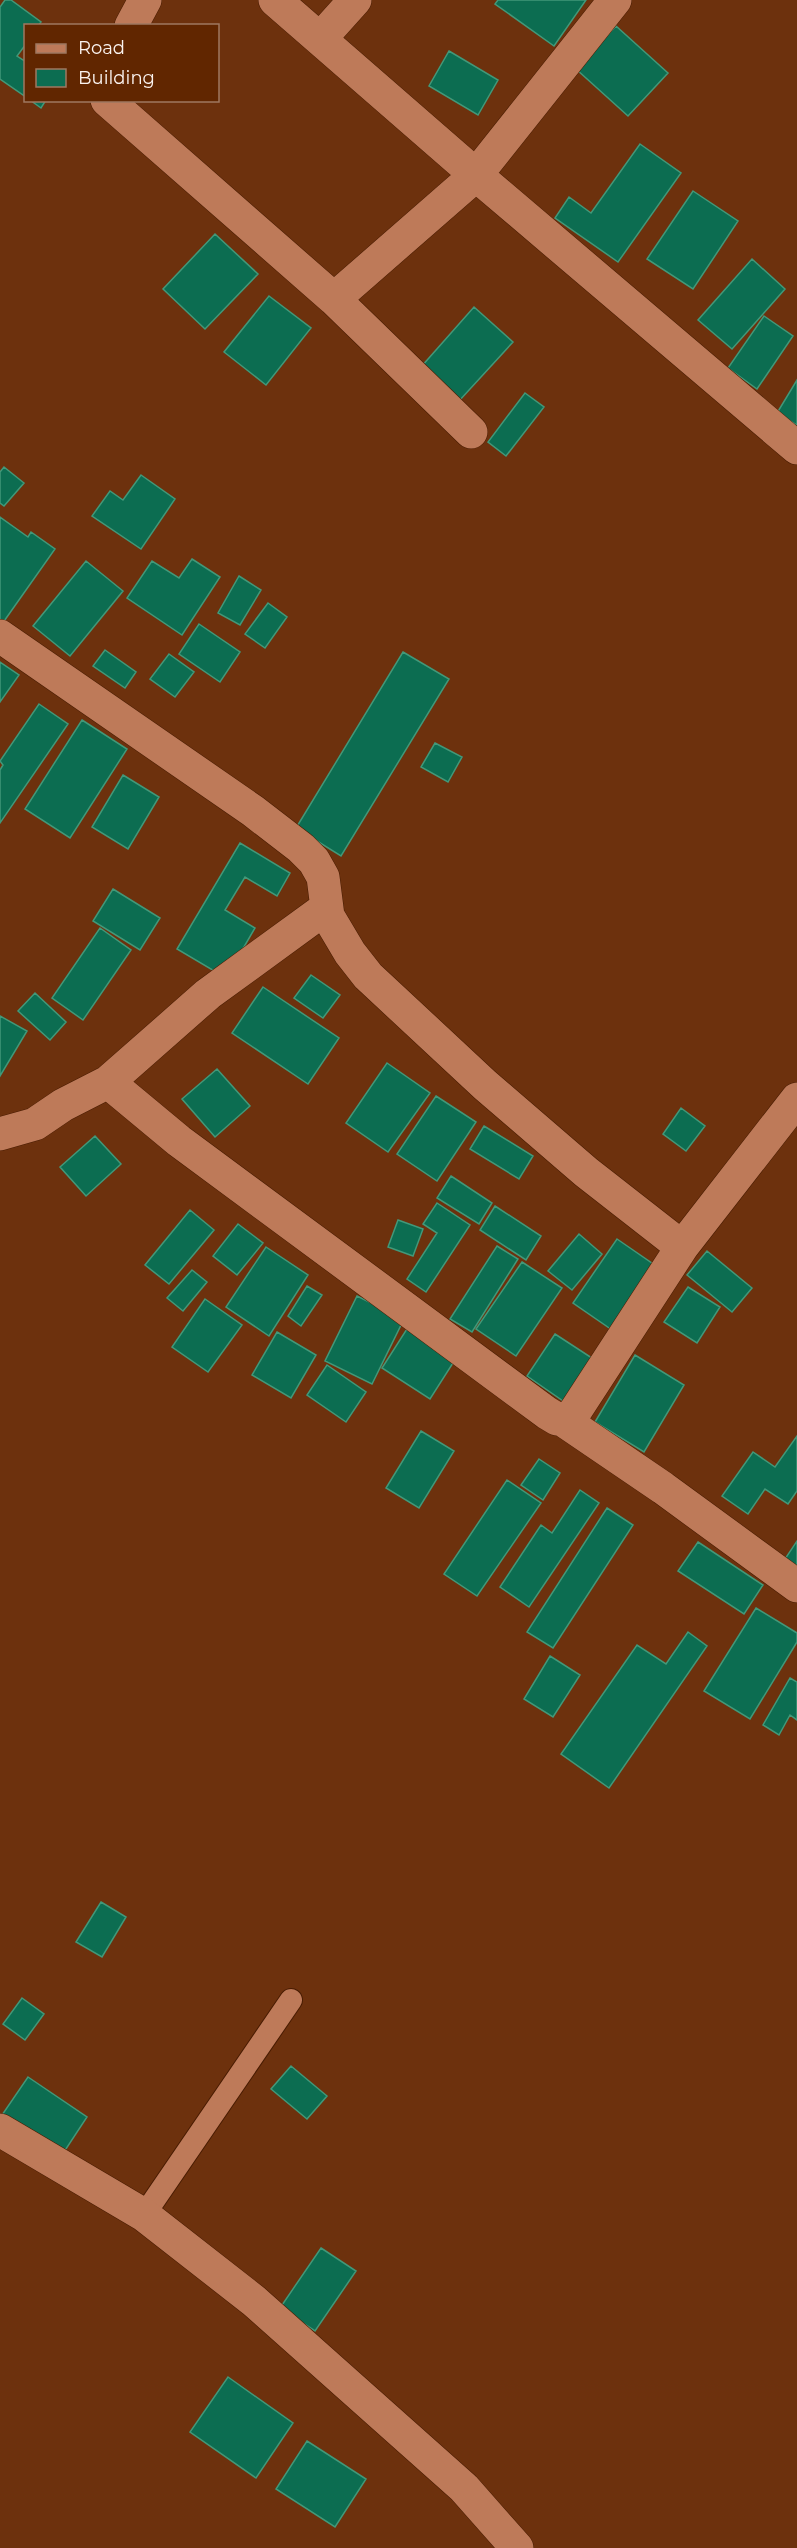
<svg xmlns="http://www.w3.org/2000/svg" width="797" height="2548" font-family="Montserrat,sans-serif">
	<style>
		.building { fill: #0c6d51; stroke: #429879; stroke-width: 1.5 }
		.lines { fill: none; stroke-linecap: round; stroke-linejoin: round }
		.service-casing { stroke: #491c02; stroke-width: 24 }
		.minor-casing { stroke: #491c02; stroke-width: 34 }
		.service { stroke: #be7a59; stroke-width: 22 }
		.minor { stroke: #be7a59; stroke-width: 33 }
	</style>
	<rect width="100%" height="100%" fill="#6d310d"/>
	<path class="building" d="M 5,0 L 11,0 L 41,22 L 38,26 L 26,26 L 26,44 L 17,56 L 26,62 L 26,97 L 0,79 L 0,7 Z
		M 498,0 L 586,0 L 554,46 L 495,4 Z
		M 616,26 L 668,73 L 628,116 L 576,69 Z
		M 449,51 L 498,80 L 478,115 L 429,86 Z
		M 30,100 L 46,100 L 41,108 Z
		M 640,144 L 681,173 L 618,262 L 555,218 L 569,197 L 591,213 Z
		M 693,191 L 738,221 L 693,289 L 647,259 Z
		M 215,234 L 258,274 L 205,329 L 163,289 Z
		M 752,259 L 785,289 L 732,349 L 698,320 Z
		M 269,296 L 311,328 L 266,385 L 224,352 Z
		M 474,307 L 513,342 L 459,401 L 421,367 Z
		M 764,316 L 793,336 L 757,389 L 728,368 Z
		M 797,380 L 797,425 L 777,413 Z
		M 525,393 L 544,407 L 506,456 L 488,442 Z
		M 4,467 L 24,483 L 4,506 L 0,503 L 0,472 Z
		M 141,475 L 175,499 L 141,549 L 92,516 L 110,491 L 123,500 Z
		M 0,517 L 28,537 L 31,532 L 55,549 L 2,624 L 0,622 Z
		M 192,559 L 220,577 L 182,635 L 127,598 L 152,561 L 179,578 Z
		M 86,561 L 123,591 L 70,656 L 33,626 Z
		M 239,576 L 261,590 L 240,625 L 218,613 Z
		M 268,603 L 287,617 L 265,648 L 245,634 Z
		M 199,624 L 240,652 L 220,682 L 179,654 Z
		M 105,650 L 136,672 L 125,688 L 93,666 Z
		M 403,652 L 449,679 L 341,856 L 296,828 Z
		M 169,654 L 194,672 L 175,697 L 150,679 Z
		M 0,662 L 19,675 L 0,702 Z
		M 39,704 L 68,724 L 0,823 L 0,770 L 3,765 L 0,761 Z
		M 82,720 L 127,749 L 70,838 L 25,809 Z
		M 435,743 L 462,757 L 448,782 L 421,767 Z
		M 123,775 L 159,797 L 128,849 L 92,827 Z
		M 240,843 L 290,873 L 277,896 L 245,877 L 225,910 L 255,928 L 226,978 L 177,949 Z
		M 113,889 L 160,918 L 140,950 L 93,921 Z
		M 100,928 L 131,950 L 83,1020 L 52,998 Z
		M 311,975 L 340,995 L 323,1018 L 294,998 Z
		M 263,987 L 339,1038 L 308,1084 L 232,1033 Z
		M 35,993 L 66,1022 L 50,1040 L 18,1011 Z
		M 0,1016 L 27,1031 L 0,1076 Z
		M 387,1063 L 430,1093 L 388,1152 L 346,1123 Z
		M 217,1069 L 250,1106 L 215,1137 L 182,1099 Z
		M 436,1096 L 476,1122 L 437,1181 L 397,1154 Z
		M 681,1108 L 705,1126 L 686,1151 L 663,1134 Z
		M 484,1126 L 533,1156 L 519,1179 L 470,1149 Z
		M 95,1136 L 121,1164 L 86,1196 L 60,1167 Z
		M 451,1176 L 492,1203 L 479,1224 L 437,1198 Z
		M 437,1203 L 470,1225 L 426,1292 L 407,1279 L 437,1233 L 423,1224 Z
		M 495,1206 L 541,1236 L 526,1260 L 480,1230 Z
		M 190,1210 L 214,1230 L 169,1284 L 145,1265 Z
		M 398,1220 L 423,1229 L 413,1256 L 388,1247 Z
		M 238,1224 L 263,1243 L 237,1275 L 213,1256 Z
		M 579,1234 L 602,1254 L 572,1290 L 548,1271 Z
		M 617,1239 L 659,1268 L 615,1332 L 573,1303 Z
		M 497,1246 L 518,1259 L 472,1332 L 450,1319 Z
		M 266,1247 L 308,1275 L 269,1336 L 226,1307 Z
		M 707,1251 L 752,1288 L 732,1312 L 687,1275 Z
		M 522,1262 L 562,1288 L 516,1356 L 476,1329 Z
		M 192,1270 L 207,1282 L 183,1311 L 167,1298 Z
		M 307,1286 L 322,1295 L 301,1326 L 288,1316 Z
		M 688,1287 L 720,1307 L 697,1343 L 664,1322 Z
		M 357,1296 L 404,1319 L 372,1384 L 325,1361 Z
		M 205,1299 L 242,1325 L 208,1372 L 172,1347 Z
		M 412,1321 L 460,1352 L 430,1399 L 382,1368 Z
		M 277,1332 L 316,1355 L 291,1398 L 252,1375 Z
		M 555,1334 L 595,1360 L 566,1403 L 527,1376 Z
		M 635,1355 L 684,1385 L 644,1452 L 595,1422 Z
		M 327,1365 L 366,1392 L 346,1422 L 307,1395 Z
		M 421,1431 L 454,1451 L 419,1508 L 386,1488 Z
		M 797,1436 L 797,1491 L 788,1504 L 765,1489 L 748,1514 L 722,1496 L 753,1452 L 775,1467 Z
		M 539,1459 L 560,1473 L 543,1500 L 521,1485 Z
		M 507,1480 L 541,1503 L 477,1596 L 444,1574 Z
		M 580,1490 L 599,1503 L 529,1607 L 500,1587 L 541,1525 L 552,1533 Z
		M 607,1508 L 633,1525 L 553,1648 L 527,1632 Z
		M 797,1541 L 797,1571 L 783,1562 Z
		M 698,1542 L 763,1585 L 744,1614 L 678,1571 Z
		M 756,1608 L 797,1633 L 797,1642 L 750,1719 L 704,1691 Z
		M 688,1632 L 707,1646 L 609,1788 L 561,1754 L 637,1645 L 666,1664 Z
		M 550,1656 L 580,1675 L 553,1717 L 524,1699 Z
		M 790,1678 L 797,1682 L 797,1720 L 790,1715 L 779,1735 L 763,1725 Z
		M 101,1902 L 126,1917 L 102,1957 L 76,1942 Z
		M 22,1998 L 44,2014 L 25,2040 L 3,2024 Z
		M 291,2066 L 327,2096 L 307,2119 L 271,2089 Z
		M 28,2077 L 87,2117 L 62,2155 L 2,2115 Z
		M 321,2248 L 356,2271 L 315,2331 L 280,2308 Z
		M 228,2377 L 293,2423 L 256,2478 L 190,2432 Z
		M 307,2441 L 366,2479 L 335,2527 L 276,2489 Z"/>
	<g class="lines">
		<defs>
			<path id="service" d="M 144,2215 L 291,2000"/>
			<path id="minor" d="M 275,0 L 476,175 L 797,448
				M 131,26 L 145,0
				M 320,39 L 355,0
				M 107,100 L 334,299 L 471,432
				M 334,299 L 476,175 L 615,0
				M 0,636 L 253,811 L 301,848 L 314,861 L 323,877 L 328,916 L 350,953 L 368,976 L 485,1085 L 586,1172 L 682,1247
				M 108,1082 L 208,994 L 326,908
				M 0,1134 L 35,1124 L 63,1105 L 108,1082 L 179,1141 L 547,1413 L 557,1419 L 563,1420 L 569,1419 L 576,1410 L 682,1247 L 797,1099
				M 563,1420 L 663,1488 L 797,1586
				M 0,2130 L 144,2215 L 254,2301 L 464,2488 L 517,2548"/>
		</defs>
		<use href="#service" class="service-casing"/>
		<use href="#minor" class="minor-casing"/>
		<use href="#service" class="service"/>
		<use href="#minor" class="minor"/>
	</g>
	<rect x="24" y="24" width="195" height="78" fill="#612600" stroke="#9f7860" stroke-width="1.5"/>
	<rect x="36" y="44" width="30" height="9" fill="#be7a59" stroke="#9f7860" stroke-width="1.5"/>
	<text x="78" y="54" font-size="18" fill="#fbf3ef">Road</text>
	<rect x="36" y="69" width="30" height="18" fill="#0c6d51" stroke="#9f7860" stroke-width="1.5"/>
	<text x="78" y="84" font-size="18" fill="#fbf3ef">Building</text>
</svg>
